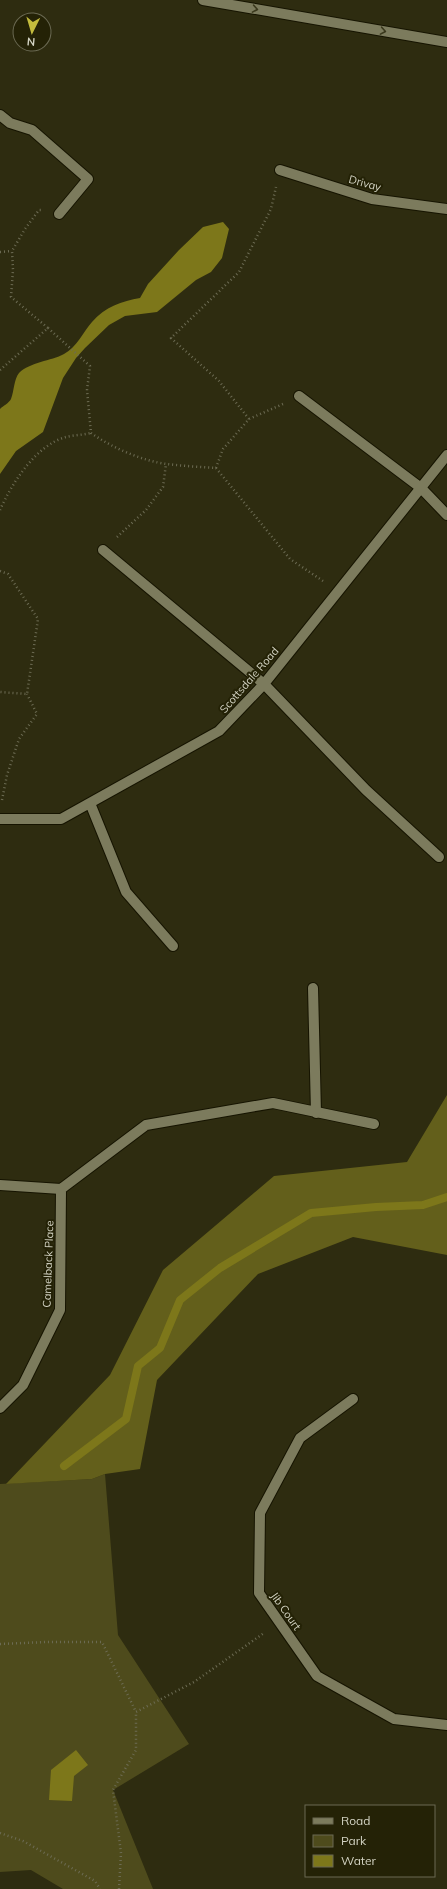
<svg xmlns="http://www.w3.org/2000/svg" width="447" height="1889" font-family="Mulish,sans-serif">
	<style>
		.green { fill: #4e4b1c }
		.forest { fill: #635f1b }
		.water { fill: #7d771a }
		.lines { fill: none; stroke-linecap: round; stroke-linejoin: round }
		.stream { stroke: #7d771a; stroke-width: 8 }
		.minor-casing { stroke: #161400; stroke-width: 12 }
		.path { stroke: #6d6c54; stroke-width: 2.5; stroke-dasharray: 1 3; stroke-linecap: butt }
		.minor { stroke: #7c7b5d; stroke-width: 10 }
		.oneway { stroke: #3a381c }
		.labels { text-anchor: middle; stroke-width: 4; stroke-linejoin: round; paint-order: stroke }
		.street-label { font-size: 11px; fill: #d3d3c3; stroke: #242206 }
	</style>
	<rect width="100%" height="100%" fill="#2e2c10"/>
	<path class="green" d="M 105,1474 L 118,1635 L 189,1744 L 113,1790 L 153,1889 L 63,1889 L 31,1870 L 0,1872 L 0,1484 L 92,1479 Z"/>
	<path class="forest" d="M 447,1095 L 447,1255 L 353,1237 L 258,1274 L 157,1380 L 140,1469 L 105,1474 L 92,1479 L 6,1484 L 110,1375 L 163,1270 L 274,1176 L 407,1162 Z"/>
	<path class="water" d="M 223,222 L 229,229 L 222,258 L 211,272 L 196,280 L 157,312 L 125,316 L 109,325 L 85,348 L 76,358 L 63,378 L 43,432 L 16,451 L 0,474 L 0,409 C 3,406 9,403 11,399 C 14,391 14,379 19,373 C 30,362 51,361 64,354 C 77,347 83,332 92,322 C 105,307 122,301 140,298 L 148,284 L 179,250 L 203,227 Z
		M 76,1750 L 88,1765 L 74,1776 L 72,1801 L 49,1800 L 51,1770 Z"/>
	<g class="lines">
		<path class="stream" d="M 64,1466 L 126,1419 L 138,1366 L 160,1348 L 180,1300 L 220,1268 L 311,1213 L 376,1207 L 423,1205 L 447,1197"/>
		<defs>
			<path id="minor" d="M 203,0 L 447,42
				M 0,115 L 10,123 L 32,130 L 88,179 L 59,214
				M 280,170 L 372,199 L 447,209
				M 299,396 L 421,488 L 447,515
				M 103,550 L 264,684 L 366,790 L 439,857
				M 90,803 L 126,892 L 173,946
				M 0,819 L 61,819 L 219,731 L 264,684 L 447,455
				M 313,988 L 316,1113
				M 0,1185 L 61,1189 L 60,1310 L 23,1385 L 0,1408
				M 61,1189 L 146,1125 L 273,1103 L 374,1124
				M 353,1399 L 300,1438 L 260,1513 L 259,1593 L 317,1676 L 394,1719 L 447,1725"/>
		</defs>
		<use href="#minor" class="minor-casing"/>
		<path class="path" d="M 0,252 L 12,251
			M 48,328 L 90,366 L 87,390 L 91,433 C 111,447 142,461 167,464 C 183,466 200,467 216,468 L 223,449 L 249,419 L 283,404
			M 0,370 L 48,328 L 11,297 L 13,270 L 12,251 L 25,229 L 39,210 L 42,210
			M 249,419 L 219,381 L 171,338 L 239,272 L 271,209 L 276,187
			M 216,468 L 290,559 L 323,581
			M 0,510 C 12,483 36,445 66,437 C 74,435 83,435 91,433
			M 117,537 L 146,510 L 163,487 L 166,464
			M 0,571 L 8,574 L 38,619 L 27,694 L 0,692
			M 2,800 L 7,775 L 19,739 L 37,714 L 27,694
			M 0,1644 L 46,1642 L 102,1642 L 136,1712 L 194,1682 L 264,1633
			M 0,1833 L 23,1841 L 95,1881 L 100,1889
			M 119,1889 L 121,1853 L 113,1790 L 136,1750 L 136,1712"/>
		<use href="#minor" class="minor"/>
	</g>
	<defs><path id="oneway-chevron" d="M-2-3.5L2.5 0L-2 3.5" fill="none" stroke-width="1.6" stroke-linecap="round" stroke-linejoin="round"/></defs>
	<g class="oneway">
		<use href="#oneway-chevron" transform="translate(255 9) rotate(10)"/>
		<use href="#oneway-chevron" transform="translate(383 31) rotate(10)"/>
	</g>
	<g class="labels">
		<g class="street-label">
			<text transform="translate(365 183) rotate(15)" y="4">Drivay</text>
			<text transform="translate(249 680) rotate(-49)" y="4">Scottsdale Road</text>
			<text transform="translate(48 1264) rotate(-88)" y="4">Camelback Place</text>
			<text transform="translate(286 1611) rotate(55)" y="4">Jib Court</text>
		</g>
	</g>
	<rect x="305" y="1805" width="130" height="72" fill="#242206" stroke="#6a6952"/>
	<rect x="313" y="1818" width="20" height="6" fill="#7c7b5d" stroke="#6a6952"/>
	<text x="341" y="1825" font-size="12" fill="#d3d3c3">Road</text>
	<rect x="313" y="1835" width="20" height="12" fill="#4e4b1c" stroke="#6a6952"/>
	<text x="341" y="1845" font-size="12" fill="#d3d3c3">Park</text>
	<rect x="313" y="1855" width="20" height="12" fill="#7d771a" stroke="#6a6952"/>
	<text x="341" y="1865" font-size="12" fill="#d3d3c3">Water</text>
	<g transform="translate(32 32) rotate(185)"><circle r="19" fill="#242206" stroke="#6a6952"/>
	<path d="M0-3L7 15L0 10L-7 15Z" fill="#c4bc3d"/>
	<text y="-6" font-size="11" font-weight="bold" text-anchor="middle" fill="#d3d3c3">N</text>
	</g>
</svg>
